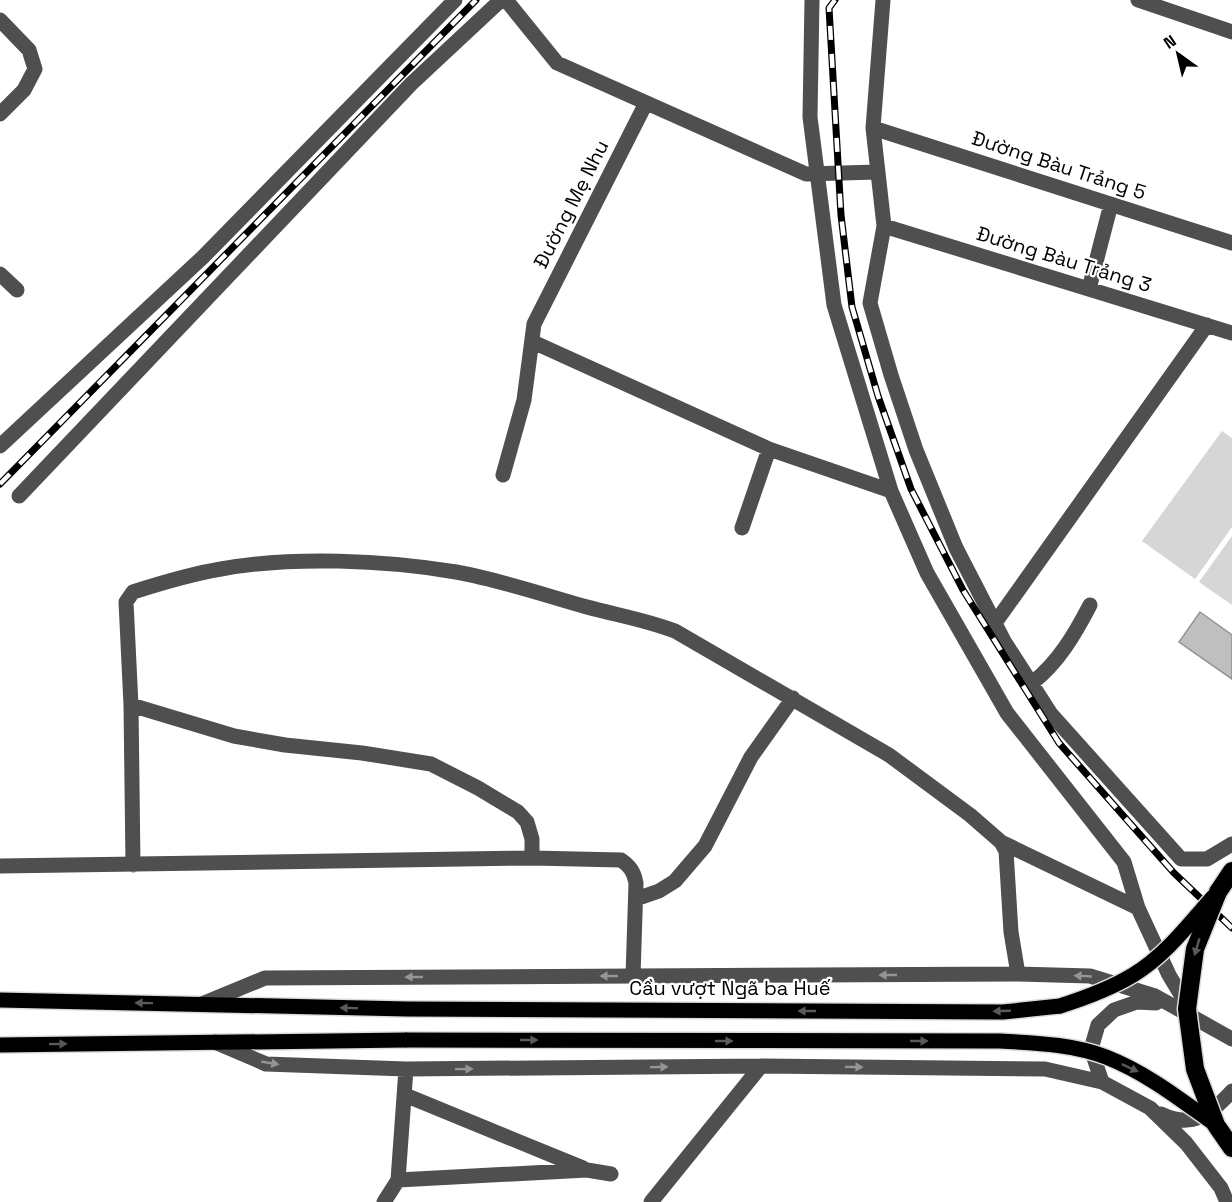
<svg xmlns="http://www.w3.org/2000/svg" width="1232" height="1202" font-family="'Space Grotesk',sans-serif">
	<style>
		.green { fill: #d6d6d6 }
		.building { fill: #bfbfbf; stroke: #939393; stroke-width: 1.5 }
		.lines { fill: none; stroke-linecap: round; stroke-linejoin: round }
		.major-casing { stroke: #dbdbdb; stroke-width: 18 }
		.highway-casing { stroke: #dbdbdb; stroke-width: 21 }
		.minor { stroke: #4f4f4f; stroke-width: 15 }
		.major { stroke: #000; stroke-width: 15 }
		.highway { stroke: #000; stroke-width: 18 }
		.rail-casing { stroke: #000; stroke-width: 7 }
		.rail { stroke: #fff; stroke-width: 4.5; stroke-dasharray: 14; stroke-linecap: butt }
		.major-bridge-casing { stroke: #dbdbdb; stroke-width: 18; stroke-linecap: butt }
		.highway-bridge-casing { stroke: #dbdbdb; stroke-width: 21; stroke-linecap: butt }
		.major-bridge { stroke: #000; stroke-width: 15 }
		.highway-bridge { stroke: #000; stroke-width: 18 }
		.oneway { fill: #595959 }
		.oneway2 { fill: #959595 }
		.labels { text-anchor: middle; stroke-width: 4.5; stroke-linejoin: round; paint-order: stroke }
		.street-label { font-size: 20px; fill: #000; stroke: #fff }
	</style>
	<rect width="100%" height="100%" fill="#fff"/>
	<path class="green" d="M 1222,431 L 1232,438 L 1232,527 L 1195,579 L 1142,541 Z
		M 1232,536 L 1232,605 L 1199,582 Z"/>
	<path class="building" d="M 1200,612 L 1232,635 L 1232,679 L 1179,642 Z"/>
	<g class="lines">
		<defs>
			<path id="major" d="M 0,1000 L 407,1009 L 1003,1012 L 1060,1006
				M 0,1045 L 407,1040"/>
			<path id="highway" d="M 1218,892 L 1232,871
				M 1216,1125 L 1232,1148"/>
		</defs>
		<use href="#major" class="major-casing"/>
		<use href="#highway" class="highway-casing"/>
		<path class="minor" d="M 506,0 L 557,63 L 806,174 L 878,172
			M 812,0 L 810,117 L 834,305 L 891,491 L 927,573 L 1007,713 L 1124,862 L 1138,908
			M 883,0 L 873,128 L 884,226 L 870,303 L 891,375 L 916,450 L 956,548 L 1004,641 L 1051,714 L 1181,859 L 1207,859 L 1232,844
			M 1138,0 L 1232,32
			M 0,20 L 29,50 L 35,69 L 24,90 L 0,114
			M 873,128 L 1232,243
			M 884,226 L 1232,333
			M 0,274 L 17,290
			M 1089,289 L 1111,204
			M 533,342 L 769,449 L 891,491
			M 0,446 L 203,257 L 455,0
			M 503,475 L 524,400 L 534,324 L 646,103
			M 19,496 L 411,84 L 501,0
			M 742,528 L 769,449
			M 995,623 L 1207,325
			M 1032,683 C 1058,663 1075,634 1090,605
			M 131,705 L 234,736 L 285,745 L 362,753 L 431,764 L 478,788 L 518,812 L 527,822 L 532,839 L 532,858
			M 1001,842 L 1138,908 L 1169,975 L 1190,1010
			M 133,865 L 131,705 L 126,602 L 133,592 C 161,583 191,574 221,569 C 292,556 385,560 456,572 C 501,580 544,595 587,607 C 617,615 646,620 675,631 L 889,755 L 970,815 L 1001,842 L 1006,851 L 1011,932 L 1018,974
			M 0,866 L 532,858 L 621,860 C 630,866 634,872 636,883 L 633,976
			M 636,899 L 659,891 L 675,881 L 705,846 L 751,757 L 793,698
			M 202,1004 L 265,978 L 1018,974 L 1090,976 L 1155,996 L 1232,1039
			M 215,1042 L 266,1064 L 406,1069 L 761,1066 L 1045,1069 L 1102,1082 L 1150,1108 L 1186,1143 L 1221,1188 L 1227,1202
			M 1102,1082 L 1091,1049 L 1098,1025 L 1114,1010 L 1137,1002 L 1156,1003
			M 405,1095 L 583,1168
			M 1161,1114 C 1192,1129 1210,1115 1232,1091
			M 398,1180 L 587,1170 L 611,1174
			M 384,1202 L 398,1180 L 406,1069
			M 651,1202 L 761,1066"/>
		<use href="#major" class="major"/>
		<use href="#highway" class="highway"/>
		<defs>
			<path id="rail" d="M 835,0 L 829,8 L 841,215 L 852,307 L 878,396 L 911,489 L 963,590 L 1059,743 L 1174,873 L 1232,928
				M 0,484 L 476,0"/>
		</defs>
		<use href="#rail" class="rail-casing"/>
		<use href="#rail" class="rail"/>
		<defs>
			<path id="major-bridge" d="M 1060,1006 C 1085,998 1110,989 1133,975 C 1165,956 1189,924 1213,897
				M 407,1040 L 1000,1041 C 1035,1043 1073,1044 1106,1057 C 1147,1073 1181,1100 1216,1125"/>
			<path id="highway-bridge" d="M 1216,1125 L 1195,1069 L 1187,1009 L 1195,949 L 1218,892"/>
		</defs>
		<use href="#major-bridge" class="major-bridge-casing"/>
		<use href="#highway-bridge" class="highway-bridge-casing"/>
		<use href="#major-bridge" class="major-bridge"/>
		<use href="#highway-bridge" class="highway-bridge"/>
	</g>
	<defs><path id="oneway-solid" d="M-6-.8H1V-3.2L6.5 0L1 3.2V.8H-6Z" transform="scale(1.5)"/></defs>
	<g class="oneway">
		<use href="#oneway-solid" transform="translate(1197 947) rotate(106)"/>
		<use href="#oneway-solid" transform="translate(144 1003) rotate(-179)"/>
		<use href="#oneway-solid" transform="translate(349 1008) rotate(-179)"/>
		<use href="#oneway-solid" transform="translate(807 1011) rotate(-180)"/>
		<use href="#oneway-solid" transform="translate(1002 1011) rotate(178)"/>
		<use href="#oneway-solid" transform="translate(529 1040)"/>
		<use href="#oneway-solid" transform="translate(724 1041)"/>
		<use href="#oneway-solid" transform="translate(919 1041)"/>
		<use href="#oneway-solid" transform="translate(58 1044) rotate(-1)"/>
		<use href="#oneway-solid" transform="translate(1130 1068) rotate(25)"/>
	</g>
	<g class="oneway2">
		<use href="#oneway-solid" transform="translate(888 975) rotate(180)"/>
		<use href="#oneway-solid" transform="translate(609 976) rotate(180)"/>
		<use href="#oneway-solid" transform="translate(1083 976) rotate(-177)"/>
		<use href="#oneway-solid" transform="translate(414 977) rotate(180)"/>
		<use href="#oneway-solid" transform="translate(270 1063) rotate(9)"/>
		<use href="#oneway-solid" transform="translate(659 1067) rotate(-1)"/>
		<use href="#oneway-solid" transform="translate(854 1067) rotate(1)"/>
		<use href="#oneway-solid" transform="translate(464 1069) rotate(-1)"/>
	</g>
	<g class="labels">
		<g class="street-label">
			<text transform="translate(1059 165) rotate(18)" y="7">Đường Bàu Trảng 5</text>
			<text transform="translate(571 204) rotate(-63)" y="7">Đường Mẹ Nhu</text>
			<text transform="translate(1064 259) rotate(17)" y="7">Đường Bàu Trảng 3</text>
			<text x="730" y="995">Cầu vượt Ngã ba Huế</text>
		</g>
	</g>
	<g transform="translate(1178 54) rotate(326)" stroke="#ffffff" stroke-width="4.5" paint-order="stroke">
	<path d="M0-4.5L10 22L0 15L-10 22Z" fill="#000000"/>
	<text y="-9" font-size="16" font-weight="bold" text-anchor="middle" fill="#000000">N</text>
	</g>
</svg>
